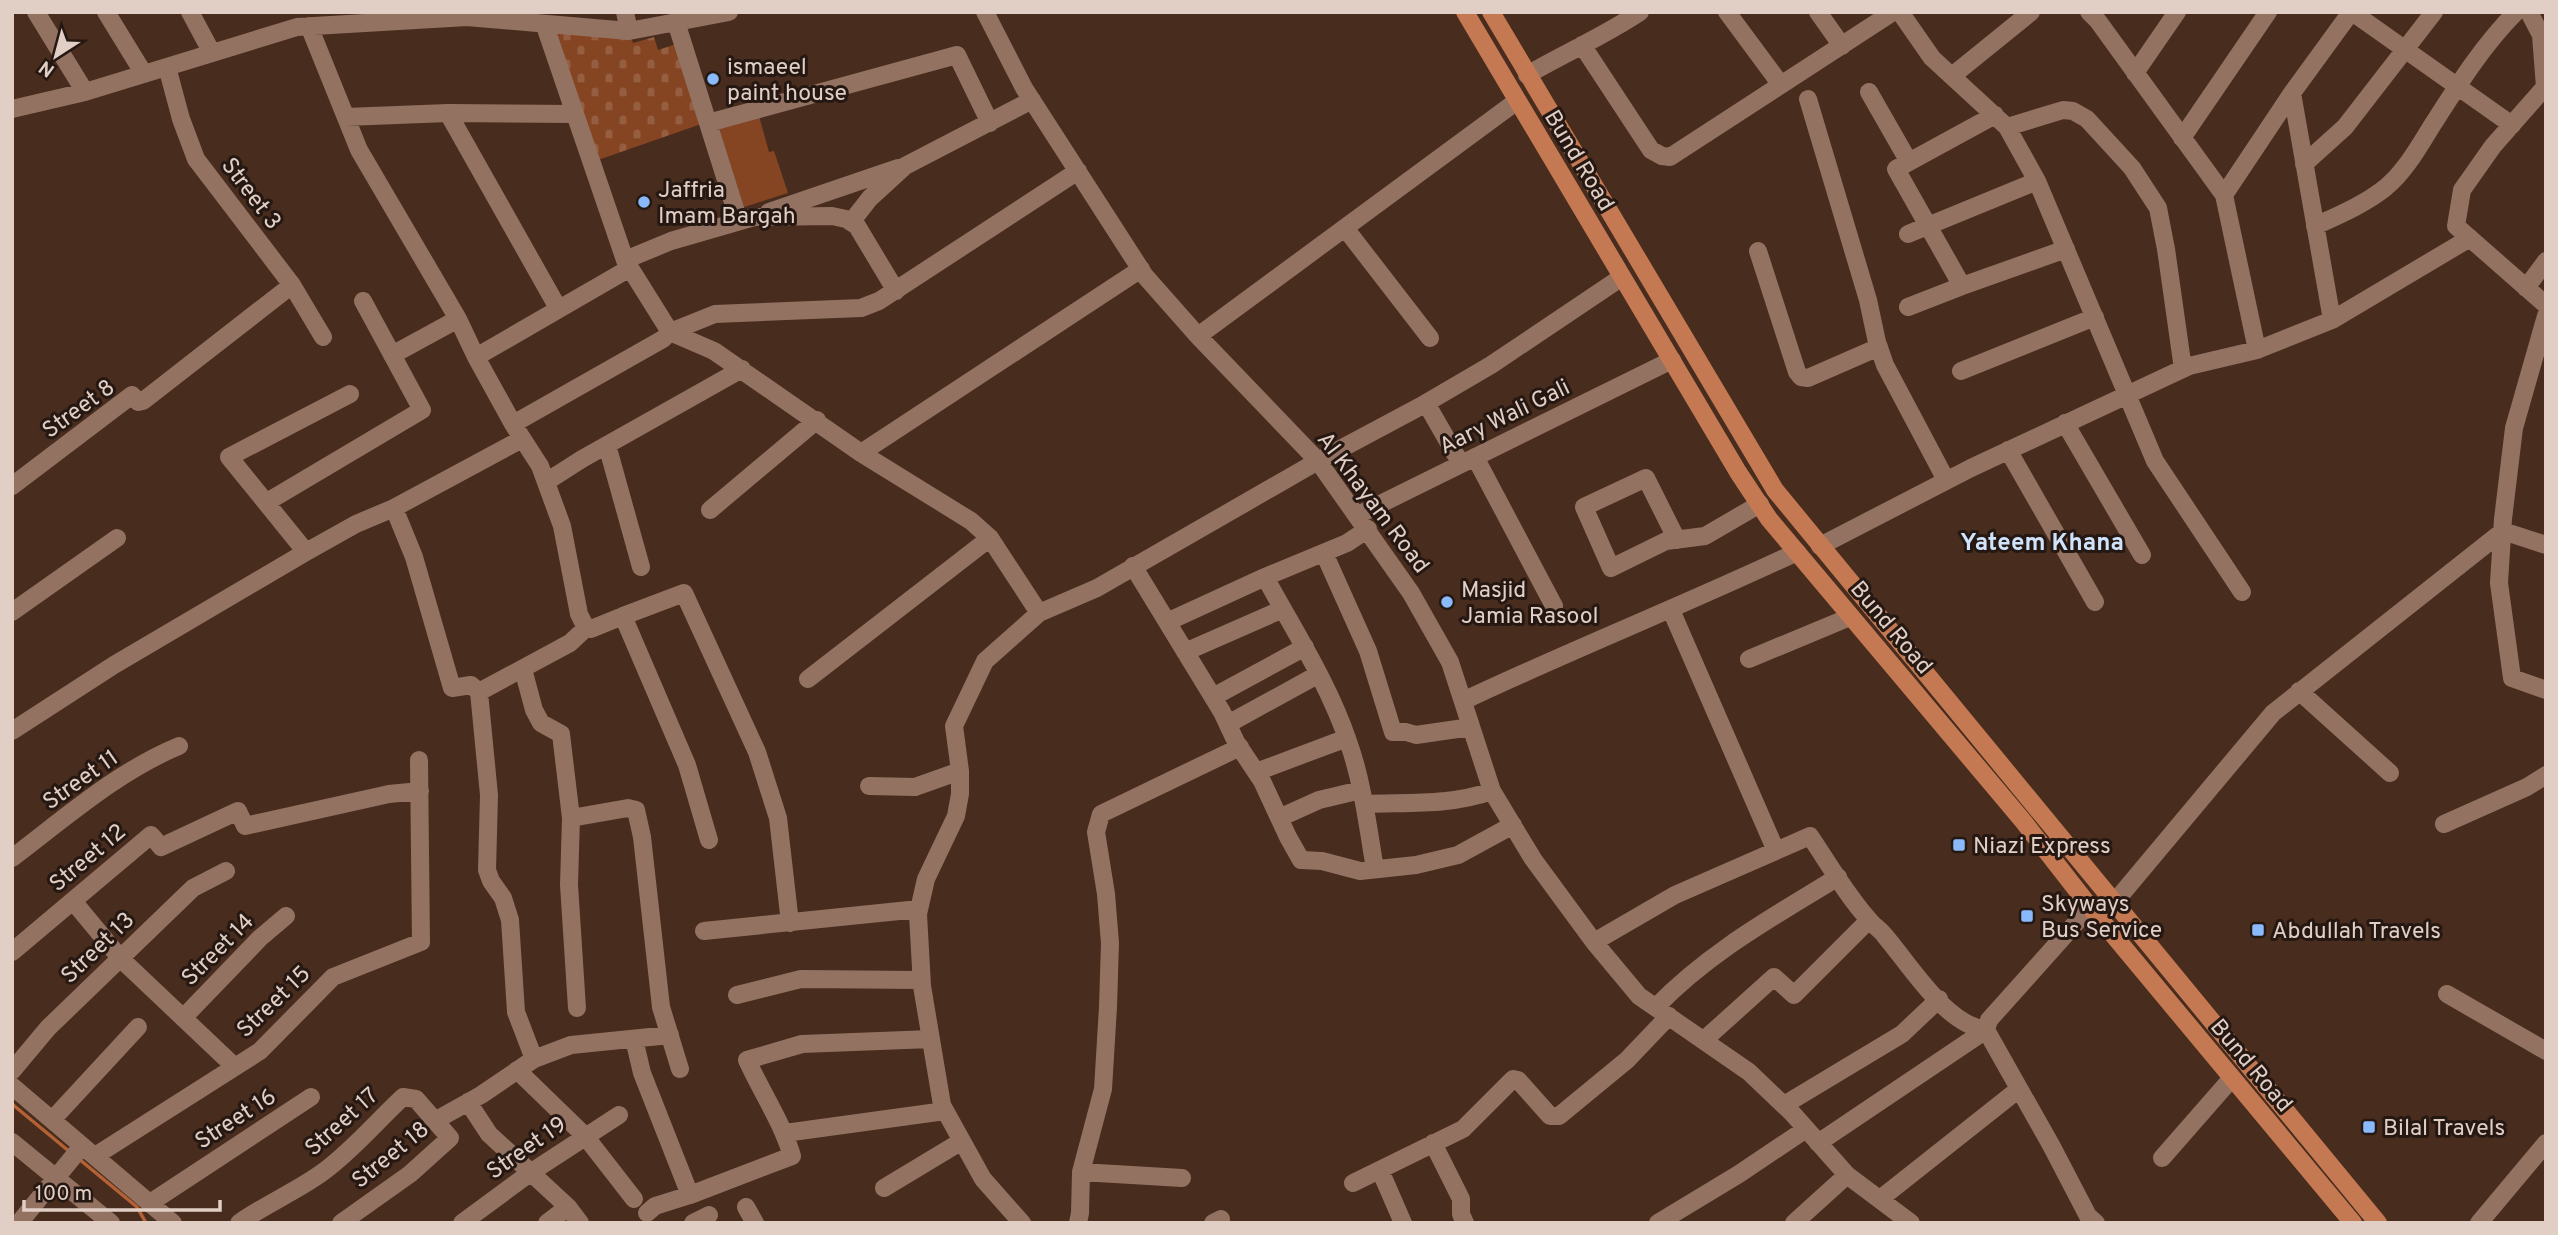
<svg xmlns="http://www.w3.org/2000/svg" width="2558" height="1235" font-family="Overpass,sans-serif">
	<style>
		.green { fill: #854422 }
		.cemetery { fill: url(#cemetery-stones) }
		.lines { fill: none; stroke-linecap: round; stroke-linejoin: round }
		.stream { stroke: #b56136; stroke-width: 3.5 }
		.minor { stroke: #937262; stroke-width: 18 }
		.major { stroke: #c47952; stroke-width: 18 }
		.poi-dot { fill: #8abafc; stroke: #251812; stroke-width: 2.5 }
		.labels { text-anchor: middle; stroke-width: 6; stroke-linejoin: round; paint-order: stroke }
		.poi-label { font-size: 23px; fill: #e1cec5; stroke: #251812; text-anchor: start }
		.street-label { font-size: 23px; fill: #e1cec5; stroke: #251812 }
		.neighbourhood-label { font-size: 24px; font-weight: bold; fill: #d0e3fc; stroke: #251812 }
	</style>
	<defs>
		<pattern id="cemetery-stones" width="16" height="16" patternUnits="userSpaceOnUse" patternTransform="scale(1.75)"><rect width="16" height="16" fill="#854422"/><path d="M2 7V4a2 2 0 0 1 4 0v3zM10 15v-3a2 2 0 0 1 4 0v3z" fill="#965e41"/></pattern>
	</defs>
	<rect width="100%" height="100%" fill="#482c1e"/>
	<path class="green" d="M 759,116 L 769,152 L 774,151 L 788,193 L 744,207 L 718,127 Z"/>
	<path class="cemetery" d="M 550,25 L 629,31 L 633,43 L 654,37 L 658,50 L 676,44 L 707,122 L 598,160 Z"/>
	<g class="lines">
		<path class="stream" d="M 12,1104 L 70,1152
			M 79,1159 L 137,1207 L 146,1223"/>
		<path class="minor" d="M 36,12 L 85,92
			M 106,12 L 144,74
			M 190,12 L 212,53
			M 625,12 L 629,31
			M 985,12 L 1024,88 L 1145,276 L 1198,336 L 1318,461 L 1411,593 L 1450,662 L 1492,791 L 1533,859 L 1594,942 L 1639,996 L 1749,1072 L 1793,1114 L 1847,1175 L 1911,1223
			M 1727,12 L 1781,85
			M 1818,12 L 1842,46
			M 1900,12 L 1932,58 L 2007,127 L 2037,181 L 2155,461 L 2242,592
			M 2089,12 L 2098,21 L 2224,195 L 2257,350
			M 2352,12 L 2512,125
			M 2529,12 L 2541,35 L 2545,87 L 2493,146 L 2462,190 L 2456,226 L 2546,305
			M 676,22 L 739,221
			M 309,26 L 359,150 L 458,319 L 476,357 L 513,424 L 540,466 L 562,526 L 579,614 L 586,628
			M 546,29 L 625,260 L 670,332 L 714,351 L 861,453 L 971,521 L 990,538 L 1039,613
			M 1582,45 L 1651,150 L 1662,156 L 1670,157 L 1893,12
			M 167,67 L 181,119 L 196,159 L 292,285 L 323,337
			M 2135,73 L 2177,12
			M 1527,75 C 1565,53 1604,36 1640,12
			M 1952,76 L 2031,12
			M 1869,92 L 1909,162
			M 2292,93 L 2332,320
			M 1808,99 L 1868,300 L 1877,342 L 1885,365 L 1946,480
			M 12,109 L 85,92 L 297,27 L 467,17 L 629,31 L 729,12
			M 448,113 L 558,308
			M 1995,115 L 1896,169 L 1962,286 L 2066,249
			M 346,117 L 448,113 L 574,114
			M 708,123 L 957,55 L 990,123
			M 2007,127 L 2063,110 L 2073,111 L 2087,119 L 2132,168 L 2158,208 L 2166,249 L 2183,369
			M 2182,138 L 2268,12
			M 2304,164 L 2345,127 L 2434,12
			M 2224,195 L 2292,93 L 2351,12
			M 769,212 L 898,168
			M 852,221 L 870,198 L 905,166 L 1032,100
			M 2315,226 C 2339,215 2365,204 2385,188 C 2405,172 2420,145 2433,124 C 2458,85 2483,45 2516,12
			M 1345,228 L 1430,338
			M 1908,234 L 2037,181
			M 1758,251 L 1797,372 L 1801,377 L 1808,378 L 1879,347
			M 625,260 L 671,241 L 754,217 L 832,216 L 846,219 L 857,226 L 896,291
			M 2526,288 L 2546,261
			M 1908,307 L 1962,286
			M 2546,316 L 2514,428 L 2503,519 L 2499,583 L 2512,678 L 2546,690
			M 1198,336 L 1517,101
			M 392,355 L 458,319
			M 476,357 L 630,268
			M 1961,371 L 2095,317
			M 1426,403 L 1461,464
			M 2065,423 L 2142,555
			M 513,424 L 663,339 L 670,332 L 715,314 L 861,308 L 879,301 L 1078,171
			M 607,445 L 641,567
			M 2008,450 L 2095,602
			M 861,453 L 1141,269
			M 1475,457 L 1554,606
			M 546,482 L 582,459 L 742,369
			M 12,486 L 132,395 L 138,402 L 143,401 L 292,285
			M 267,502 L 422,410 L 363,301
			M 394,508 L 414,557 L 452,688 L 471,685 L 479,692 L 489,795 L 487,870 L 491,881 L 503,898 L 510,920 L 516,1012 L 534,1059
			M 710,510 L 817,420
			M 1358,515 L 1672,360
			M 1677,540 L 1646,478 L 1584,507 L 1611,568 L 1666,541 L 1705,536 L 1760,504
			M 1820,546 L 1971,468 L 2189,366 L 2257,350 L 2332,320 L 2470,238
			M 306,552 L 229,457 L 350,394
			M 1324,553 L 1368,651 L 1393,732 L 1406,732 L 1416,735 L 1471,727
			M 1133,566 L 1222,712 L 1236,742 L 1262,781 L 1288,837 L 1301,860 L 1322,861 L 1360,871 L 1416,865 L 1458,855 L 1513,825
			M 1265,577 C 1295,632 1329,684 1349,744 C 1363,784 1368,828 1375,869
			M 1671,610 L 1776,851
			M 12,612 L 117,538
			M 623,616 L 684,593 L 757,752 L 778,818 L 790,923
			M 1167,622 L 1265,577 L 1347,543 L 1368,529
			M 1185,652 L 1283,609
			M 1749,659 L 1850,617
			M 523,669 L 534,710 L 541,723 L 561,734 L 571,818 L 569,885 L 577,1008
			M 808,679 L 990,538
			M 2299,691 L 2390,773
			M 479,692 L 570,643 L 586,628 L 591,629 L 623,616 L 687,765 L 709,840
			M 1213,697 L 1305,647
			M 1463,701 C 1573,649 1687,604 1797,552
			M 1228,724 L 1319,674
			M 12,731 L 114,665 L 306,552 L 356,524 L 394,508 L 522,439
			M 1256,772 L 1347,738
			M 869,786 L 915,787 L 960,771
			M 1364,804 C 1408,802 1449,806 1492,791
			M 571,818 L 628,808 L 636,810 L 642,837 L 661,1007 L 680,1069
			M 1279,818 L 1319,800 L 1361,790
			M 2444,824 L 2527,787 L 2546,775
			M 12,858 C 65,818 118,771 179,746
			M 73,901 L 121,959 L 235,1067
			M 2114,903 L 2273,713 L 2503,531 L 2546,545
			M 704,931 L 919,909
			M 1594,942 L 1675,895 L 1810,836 C 1829,864 1847,896 1870,921 C 1874,926 1881,930 1885,936 C 1910,965 1945,1024 1986,1030
			M 12,952 L 151,835 L 161,847 L 238,811 L 245,826 L 389,794 L 420,791
			M 2447,994 L 2546,1051
			M 737,995 L 801,979 L 921,980
			M 1656,1007 C 1709,952 1773,917 1838,877
			M 183,1018 L 260,938 L 286,916
			M 1986,1030 L 2051,1145 L 2088,1216 L 2096,1223
			M 634,1039 L 642,1073 L 690,1195
			M 1704,1040 L 1774,977 L 1794,995 L 1869,920
			M 517,1070 L 585,1136 L 634,1199
			M 12,1071 L 48,1028 L 193,888 L 226,871
			M 12,1086 L 173,1223
			M 468,1102 L 489,1134 L 568,1207 L 580,1223
			M 1784,1105 L 1902,1034 L 1939,999
			M 434,1118 L 438,1119 L 481,1095 L 534,1059 L 571,1045 L 670,1035
			M 52,1120 L 138,1027
			M 785,1133 L 945,1111
			M 12,1142 L 111,1223
			M 1433,1143 L 1461,1199 L 1461,1214 L 1465,1223
			M 1818,1143 L 1986,1030 L 1989,1020 L 2090,907
			M 95,1156 L 260,1051 L 333,977 L 421,942 L 419,760
			M 2162,1158 L 2232,1078
			M 1380,1170 L 1403,1223
			M 1081,1172 L 1182,1178
			M 1353,1183 L 1463,1129 L 1513,1079 L 1518,1080 L 1550,1116 L 1559,1116 L 1627,1060 L 1669,1016
			M 884,1188 L 962,1141
			M 1880,1199 L 2019,1089
			M 150,1203 L 311,1097
			M 746,1207 L 755,1223
			M 647,1213 L 655,1206 L 690,1195 L 792,1156 C 782,1122 762,1093 747,1060 L 802,1044 L 931,1039
			M 19,1223 L 82,1146
			M 239,1223 C 266,1204 297,1191 323,1172 C 353,1150 376,1122 403,1097 L 416,1099 L 450,1138 L 410,1174 L 341,1223
			M 462,1223 L 530,1173 L 619,1115
			M 547,1223 L 568,1207
			M 693,1223 L 709,1215
			M 1022,1223 L 983,1179 L 942,1105 L 922,986 L 918,914 L 926,879 L 956,816 L 960,794 L 960,771 L 954,726 L 985,661 L 1039,613 L 1097,588 L 1318,461 L 1421,406 L 1491,365 L 1622,277
			M 1078,1223 L 1080,1213 L 1081,1172 L 1103,1089 L 1108,1007 L 1110,943 L 1106,894 L 1096,832 L 1101,814 L 1240,747
			M 1213,1223 L 1221,1219
			M 1658,1223 L 1739,1174 L 1806,1129
			M 1794,1223 L 1847,1175
			M 2479,1223 L 2546,1143"/>
		<path class="major" d="M 1465,12 L 1738,472 L 1769,519 L 2023,821 L 2090,907 L 2353,1223
			M 1491,12 L 1775,490 L 2378,1223"/>
	</g>
	<g class="poi-dot">
		<circle cx="713" cy="79" r="7"/>
		<circle cx="644" cy="202" r="7"/>
		<circle cx="1447" cy="602" r="7"/>
		<rect x="1952" y="838" width="14" height="14" rx="3.5"/>
		<rect x="2020" y="909" width="14" height="14" rx="3.5"/>
		<rect x="2251" y="923" width="14" height="14" rx="3.5"/>
		<rect x="2362" y="1120" width="14" height="14" rx="3.5"/>
	</g>
	<g class="labels">
		<g class="poi-label">
			<text x="727" y="74">ismaeel<tspan x="727" dy="26">paint house</tspan></text>
			<text x="658" y="197">Jaffria<tspan x="658" dy="26">Imam Bargah</tspan></text>
			<text x="1461" y="597">Masjid<tspan x="1461" dy="26">Jamia Rasool</tspan></text>
			<text x="1973" y="853">Niazi Express</text>
			<text x="2041" y="911">Skyways<tspan x="2041" dy="26">Bus Service</tspan></text>
			<text x="2272" y="938">Abdullah Travels</text>
			<text x="2383" y="1135">Bilal Travels</text>
		</g>
		<g class="street-label">
			<text transform="translate(1580 160) rotate(59)" y="8">Bund Road</text>
			<text transform="translate(252 193) rotate(53)" y="8">Street 3</text>
			<text transform="translate(78 408) rotate(-36)" y="8">Street 8</text>
			<text transform="translate(1504 416) rotate(-26)" y="8">Aary Wali Gali</text>
			<text transform="translate(1374 502) rotate(53)" y="8">Al Khayam Road</text>
			<text transform="translate(1892 627) rotate(50)" y="8">Bund Road</text>
			<text transform="translate(80 779) rotate(-35)" y="8">Street 11</text>
			<text transform="translate(87 857) rotate(-40)" y="8">Street 12</text>
			<text transform="translate(97 947) rotate(-44)" y="8">Street 13</text>
			<text transform="translate(217 949) rotate(-45)" y="8">Street 14</text>
			<text transform="translate(273 1001) rotate(-44)" y="8">Street 15</text>
			<text transform="translate(2252 1065) rotate(50)" y="8">Bund Road</text>
			<text transform="translate(235 1118) rotate(-33)" y="8">Street 16</text>
			<text transform="translate(341 1121) rotate(-42)" y="8">Street 17</text>
			<text transform="translate(526 1147) rotate(-35)" y="8">Street 19</text>
			<text transform="translate(390 1154) rotate(-39)" y="8">Street 18</text>
		</g>
		<g class="neighbourhood-label">
			<text x="2042" y="550">Yateem Khana</text>
		</g>
	</g>
	<rect width="2558" height="1235" fill="none" stroke="#e1cec5" stroke-width="28"/>
	<g transform="translate(56 56) rotate(216)" stroke="#251812" stroke-width="5" paint-order="stroke">
	<path d="M0-5L12 26L0 18L-12 26Z" fill="#e1cec5"/>
	<text y="-10" font-size="19" font-weight="bold" text-anchor="middle" fill="#e1cec5">N</text>
	</g>
	<path d="M24 1200v10h196v-10" fill="none" stroke="#e1cec5" stroke-width="3.5"/>
	<text x="35" y="1200" font-size="21" fill="#e1cec5" stroke="#251812" stroke-width="5" paint-order="stroke">100 m</text>
</svg>
